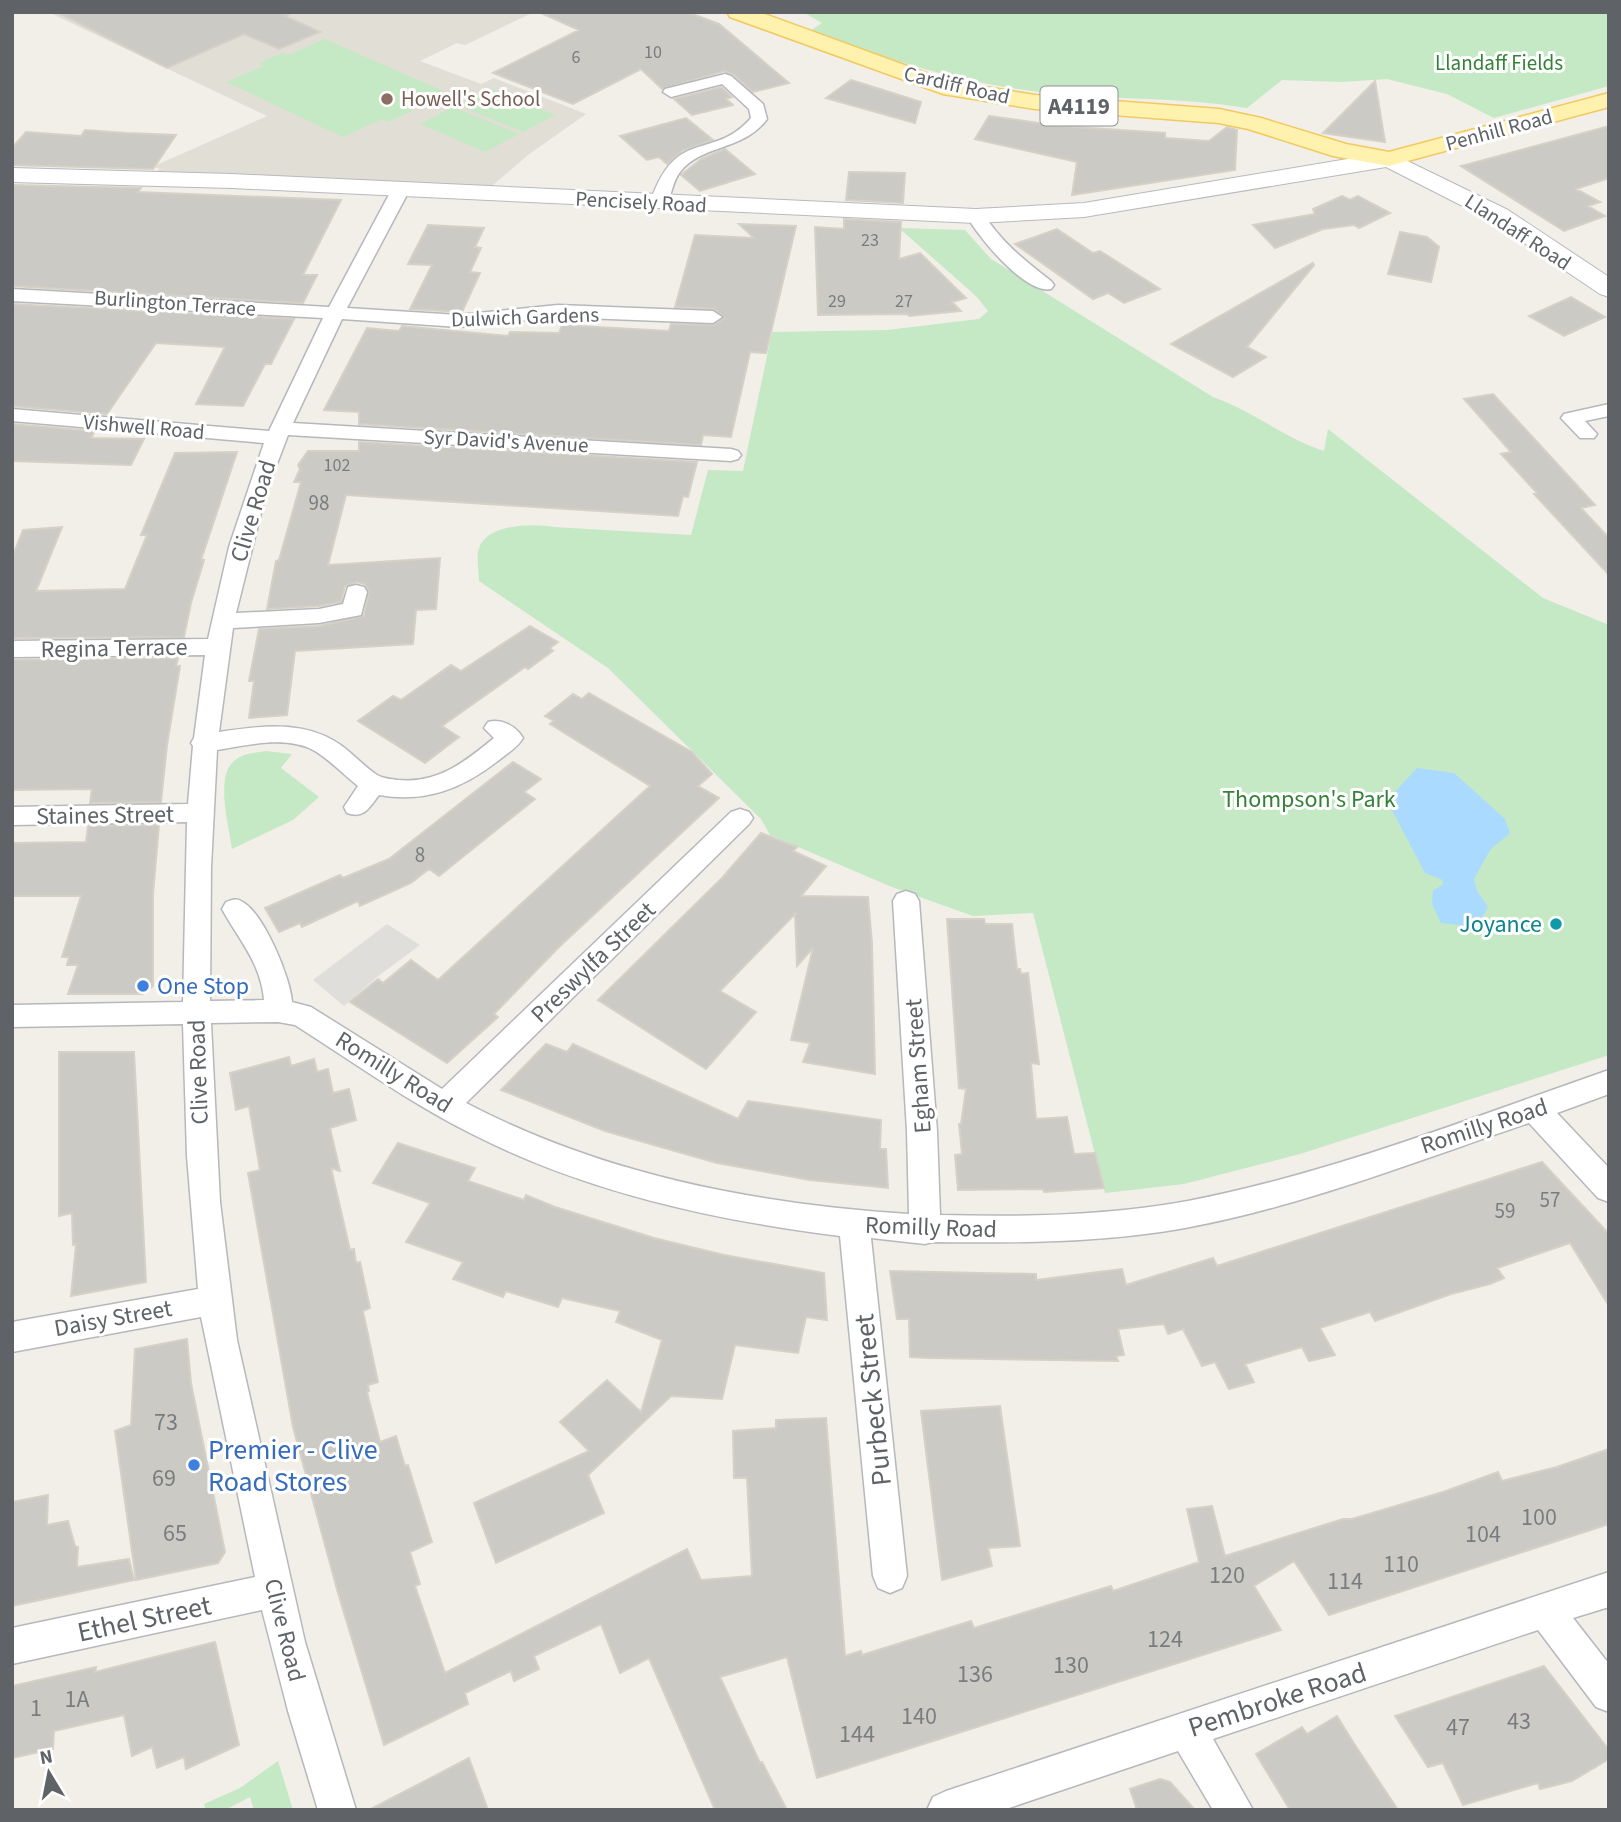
<svg xmlns="http://www.w3.org/2000/svg" width="1621" height="1822" font-family="'Source Sans 3',sans-serif">
	<style>
		.industrial { fill: #e0deda }
		.education { fill: #e1ded6 }
		.green { fill: #c5e8c5 }
		.water { fill: #aadaff }
		.building { fill: #cccac5; stroke: #d6d1c6; stroke-width: 2 }
		.lines { fill: none; stroke-linecap: round; stroke-linejoin: round }
		.minor-casing { stroke: #b5b8bc; stroke-width: 3 }
		.secondary-casing { stroke: #b6babf; stroke-width: 2 }
		.primary-casing { stroke: #f2c960; stroke-width: 3 }
		.minor { fill: #fff; fill-rule: evenodd }
		.secondary { fill: #fff; fill-rule: evenodd }
		.primary { fill: #fff2af; fill-rule: evenodd }
		.education-dot { fill: #8d6e63; stroke: #fff; stroke-width: 2.5 }
		.culture-dot { fill: #0f9aa8; stroke: #fff; stroke-width: 2.5 }
		.shop-dot { fill: #3f7fe0; stroke: #fff; stroke-width: 2.5 }
		.labels { text-anchor: middle; stroke-width: 6; stroke-linejoin: round; paint-order: stroke }
		.far-number-label { font-size: 18px; fill: #7a7d7f }
		.far-park-label { font-size: 21px; fill: #348238; stroke: #fff }
		.far-street-label { font-size: 21px; fill: #5f6368; stroke: #fff }
		.far-education-label { font-size: 21px; fill: #785e54; stroke: #fff; text-anchor: start }
		.number-label { font-size: 21px; fill: #7a7d7f }
		.shield { fill: #fff; stroke: #8f9295; stroke-width: 2 }
		.shield-label { font-size: 23px; font-weight: bold; fill: #5f6368 }
		.street-label { font-size: 24px; fill: #5f6368; stroke: #fff }
		.park-label { font-size: 24px; fill: #348238; stroke: #fff }
		.culture-label { font-size: 24px; fill: #0d838f; stroke: #fff; text-anchor: end }
		.shop-label { font-size: 24px; fill: #366cbe; stroke: #fff; text-anchor: start }
		.near-number-label { font-size: 24px; fill: #7a7d7f }
		.near-street-label { font-size: 28px; fill: #5f6368; stroke: #fff }
		.near-shop-label { font-size: 28px; fill: #366cbe; stroke: #fff; text-anchor: start }
	</style>
	<rect width="100%" height="100%" fill="#f1efe8"/>
	<path class="industrial" d="M 387,924 L 420,945 L 377,977 L 344,1006 L 313,980 Z"/>
	<path class="education" d="M 48,12 L 534,12 L 465,45 L 457,43 L 420,61 L 481,84 L 494,78 L 586,114 L 528,155 L 492,186 L 158,171 L 159,168 L 152,167 L 267,116 Z"/>
	<path class="green" d="M 803,12 L 1609,12 L 1609,86 L 1494,118 L 1447,94 L 1387,79 L 1341,82 L 1282,80 L 1247,108 C 1182,97 1116,100 1050,93 C 966,85 889,60 810,31 L 822,23 Z
		M 325,39 L 443,91 L 407,107 L 412,111 L 388,122 L 382,119 L 343,137 L 226,82 L 264,66 L 259,63 L 282,53 L 288,55 Z
		M 490,88 L 555,115 L 523,132 L 457,105 Z
		M 453,107 L 519,134 L 485,152 L 420,124 Z
		M 899,228 L 965,230 L 991,259 L 1213,397 C 1253,411 1284,438 1324,451 L 1328,429 L 1543,598 L 1609,625 L 1609,1055 L 1300,1154 L 1184,1184 L 1105,1193 L 1033,913 L 973,916 L 892,887 L 770,835 L 761,819 L 608,668 L 479,581 C 479,572 476,557 479,548 C 487,524 534,523 553,527 L 691,535 L 708,470 L 743,471 L 772,332 L 887,330 L 979,319 L 988,311 L 976,296 Z
		M 266,751 L 292,754 L 281,768 L 319,797 L 293,820 L 232,849 C 229,826 215,777 234,761 C 243,753 255,753 266,751 Z
		M 278,1761 L 293,1810 L 254,1810 L 250,1797 L 225,1810 L 206,1810 L 204,1804 L 240,1788 Z"/>
	<path class="water" d="M 1417,768 L 1454,773 L 1505,819 L 1510,833 L 1490,850 L 1474,879 L 1477,891 L 1488,907 C 1476,932 1465,925 1441,923 L 1432,904 L 1433,891 L 1442,885 L 1443,880 L 1425,873 L 1392,810 L 1397,801 L 1395,792 Z"/>
	<path class="building" d="M 57,12 L 293,12 L 285,16 L 320,32 L 279,49 L 244,34 L 167,68 Z
		M 539,12 L 687,12 L 719,24 L 789,83 L 753,92 L 733,74 L 724,71 L 662,89 L 641,69 L 573,104 L 493,73 L 579,30 Z
		M 851,80 L 921,102 L 915,123 L 826,98 Z
		M 1375,81 L 1385,142 L 1323,133 Z
		M 721,87 L 732,97 L 726,99 L 733,105 L 692,115 L 674,99 Z
		M 989,116 L 1060,126 L 1165,133 L 1165,138 L 1209,141 L 1227,127 L 1237,130 L 1235,170 L 1072,195 L 1077,162 L 975,139 Z
		M 686,118 L 713,140 L 682,151 L 667,164 L 659,157 L 647,160 L 620,136 Z
		M 1609,126 L 1609,178 L 1576,189 L 1600,202 L 1588,206 L 1605,216 L 1564,231 L 1461,166 Z
		M 85,130 L 126,133 L 176,135 L 153,169 L 12,165 L 12,148 L 26,132 L 81,136 Z
		M 725,149 L 755,174 L 700,191 L 681,175 L 701,159 Z
		M 849,172 L 905,173 L 903,203 L 846,200 Z
		M 12,185 L 141,188 L 138,192 L 341,200 L 303,275 L 317,275 L 303,303 L 12,286 Z
		M 1342,196 L 1350,200 L 1358,196 L 1390,213 L 1359,228 L 1354,225 L 1323,229 L 1275,248 L 1253,225 L 1315,214 L 1313,209 Z
		M 844,219 L 901,222 L 899,259 L 920,253 L 966,298 L 952,302 L 961,311 L 909,316 L 908,314 L 818,315 L 815,227 L 844,229 Z
		M 739,224 L 796,226 L 766,353 L 750,352 L 731,437 L 703,435 L 701,445 L 359,424 L 359,412 L 324,410 L 367,328 L 399,331 L 402,326 L 508,336 L 510,332 L 559,333 L 562,325 L 669,331 L 671,324 L 714,325 L 724,318 L 714,309 L 675,307 L 695,235 L 754,238 Z
		M 428,225 L 484,228 L 475,247 L 481,248 L 470,272 L 480,273 L 462,312 L 410,309 L 432,265 L 408,264 Z
		M 1057,229 L 1093,253 L 1100,251 L 1160,289 L 1124,303 L 1108,293 L 1093,299 L 1015,244 Z
		M 1400,232 L 1427,237 L 1439,247 L 1431,282 L 1388,274 Z
		M 1313,263 L 1314,265 L 1247,347 L 1266,357 L 1233,377 L 1171,344 Z
		M 1571,297 L 1605,317 L 1564,336 L 1529,316 Z
		M 12,304 L 294,319 L 271,364 L 265,364 L 243,406 L 196,404 L 225,347 L 156,343 L 107,414 L 12,406 Z
		M 1493,394 L 1595,505 L 1581,508 L 1609,538 L 1609,575 L 1534,494 L 1537,493 L 1501,454 L 1511,452 L 1464,399 Z
		M 12,424 L 95,431 L 91,438 L 144,439 L 131,465 L 12,461 Z
		M 359,442 L 697,462 L 688,497 L 683,496 L 678,516 L 346,495 L 328,565 L 440,558 L 436,609 L 416,610 L 413,644 L 295,651 L 287,715 L 249,718 L 254,681 L 249,681 L 259,629 L 319,626 L 364,616 L 369,591 L 365,584 L 357,582 L 345,586 L 341,602 L 319,606 L 267,609 L 276,561 L 279,560 L 301,482 L 294,482 L 300,469 L 298,465 L 308,451 L 359,451 Z
		M 237,452 L 201,560 L 204,560 L 191,603 L 184,637 L 12,638 L 12,558 L 23,530 L 62,527 L 36,591 L 125,589 L 147,535 L 141,535 L 175,453 Z
		M 530,626 L 558,642 L 550,648 L 553,651 L 528,669 L 525,667 L 442,726 L 459,737 L 425,763 L 358,721 L 393,696 L 401,700 L 451,665 L 461,671 Z
		M 178,658 L 176,666 L 180,666 L 167,745 L 161,802 L 90,803 L 92,789 L 12,790 L 12,660 Z
		M 589,693 L 692,752 L 712,774 L 698,786 L 719,798 L 559,947 L 494,1014 L 498,1017 L 447,1063 L 350,1002 L 378,979 L 383,983 L 411,960 L 438,980 L 650,786 L 550,724 L 554,721 L 545,716 L 573,694 L 582,699 Z
		M 513,762 L 541,779 L 524,792 L 535,799 L 439,876 L 429,869 L 411,883 L 360,906 L 358,901 L 302,927 L 300,923 L 279,932 L 265,908 L 340,875 L 343,878 L 389,859 Z
		M 159,825 L 153,894 L 153,986 L 143,994 L 68,994 L 78,965 L 67,965 L 69,957 L 62,957 L 81,896 L 12,896 L 12,843 L 86,842 L 88,826 Z
		M 761,833 L 797,847 L 793,851 L 826,866 L 801,896 L 868,897 L 872,943 L 875,1074 L 803,1062 L 810,1043 L 791,1040 L 813,948 L 797,966 L 795,914 L 720,991 L 756,1012 L 706,1069 L 598,1000 L 722,878 Z
		M 947,919 L 984,919 L 985,924 L 1012,924 L 1017,969 L 1020,969 L 1021,974 L 1028,973 L 1039,1064 L 1031,1063 L 1036,1119 L 1067,1117 L 1074,1154 L 1095,1153 L 1104,1188 L 1044,1192 L 1043,1189 L 958,1190 L 955,1155 L 962,1154 L 959,1124 L 961,1124 L 966,1089 L 959,1088 Z
		M 546,1044 L 567,1052 L 573,1044 L 738,1119 L 748,1101 L 881,1120 L 880,1149 L 886,1149 L 888,1188 L 810,1180 L 717,1163 L 605,1131 L 501,1090 Z
		M 59,1052 L 134,1052 L 146,1282 L 71,1296 L 76,1244 L 73,1245 L 72,1213 L 59,1216 Z
		M 289,1057 L 291,1066 L 314,1059 L 317,1072 L 328,1069 L 333,1093 L 349,1089 L 356,1120 L 330,1128 L 340,1171 L 331,1168 L 350,1250 L 354,1249 L 356,1263 L 360,1262 L 370,1308 L 363,1311 L 378,1382 L 368,1385 L 369,1391 L 367,1392 L 380,1442 L 396,1436 L 405,1466 L 408,1465 L 432,1542 L 410,1552 L 420,1584 L 415,1586 L 445,1673 L 687,1549 L 701,1580 L 752,1576 L 747,1478 L 734,1478 L 733,1431 L 776,1428 L 776,1420 L 826,1418 L 845,1656 L 861,1651 L 862,1655 L 971,1621 L 974,1628 L 1111,1586 L 1113,1591 L 1199,1562 L 1187,1509 L 1212,1506 L 1225,1556 L 1343,1519 L 1352,1519 L 1443,1492 L 1498,1472 L 1502,1481 L 1557,1467 L 1609,1449 L 1609,1524 L 1329,1615 L 1294,1561 L 1254,1586 L 1281,1630 L 817,1778 L 787,1657 L 720,1677 L 760,1763 L 762,1762 L 787,1810 L 715,1810 L 649,1658 L 620,1673 L 601,1624 L 534,1656 L 539,1669 L 514,1681 L 511,1671 L 465,1693 L 468,1704 L 384,1745 L 338,1593 L 293,1427 L 248,1173 L 260,1170 L 249,1106 L 236,1110 L 230,1073 Z
		M 398,1143 L 475,1168 L 468,1181 L 524,1200 L 526,1195 L 555,1207 L 654,1238 L 724,1255 L 824,1273 L 827,1320 L 806,1317 L 798,1353 L 735,1345 L 722,1399 L 671,1396 L 588,1475 L 604,1513 L 496,1563 L 474,1503 L 589,1451 L 560,1422 L 607,1380 L 641,1412 L 662,1340 L 616,1322 L 620,1311 L 562,1298 L 558,1307 L 506,1291 L 503,1297 L 453,1279 L 463,1262 L 406,1242 L 430,1203 L 373,1183 Z
		M 1542,1162 L 1609,1234 L 1609,1306 L 1570,1243 L 1497,1268 L 1504,1278 L 1490,1284 L 1451,1294 L 1375,1321 L 1370,1312 L 1320,1328 L 1335,1355 L 1309,1361 L 1302,1347 L 1245,1364 L 1254,1382 L 1229,1389 L 1215,1362 L 1202,1366 L 1183,1329 L 1168,1334 L 1164,1324 L 1118,1329 L 1124,1355 L 1116,1356 L 1118,1361 L 928,1358 L 910,1357 L 909,1319 L 897,1319 L 890,1271 L 1036,1274 L 1036,1280 L 1122,1269 L 1126,1285 L 1213,1258 L 1217,1266 Z
		M 187,1339 L 191,1383 L 225,1552 L 218,1563 L 136,1580 L 115,1431 L 131,1425 L 135,1349 Z
		M 1000,1406 L 1020,1546 L 988,1548 L 992,1566 L 942,1580 L 921,1411 Z
		M 48,1495 L 47,1525 L 68,1521 L 75,1546 L 78,1547 L 77,1567 L 129,1559 L 134,1580 L 12,1606 L 12,1502 Z
		M 215,1642 L 239,1745 L 186,1769 L 184,1757 L 157,1768 L 152,1747 L 132,1756 L 124,1715 L 54,1731 L 53,1749 L 12,1758 L 12,1686 L 96,1667 L 95,1672 Z
		M 1544,1666 L 1609,1750 L 1609,1759 L 1572,1781 L 1540,1789 L 1538,1783 L 1463,1805 L 1443,1763 L 1428,1767 L 1395,1716 Z
		M 1337,1716 L 1353,1742 L 1398,1810 L 1290,1810 L 1256,1754 L 1302,1727 L 1307,1734 Z
		M 469,1758 L 488,1810 L 369,1810 Z
		M 1160,1779 L 1170,1782 L 1195,1810 L 1137,1810 L 1130,1789 Z"/>
	<g class="lines">
		<defs>
			<path id="minor" d="M 725,74 L 731,76 L 763,104 L 767,119 C 744,151 702,144 680,172 C 672,182 672,196 665,207 L 653,207 L 650,203 C 676,125 713,162 751,118 L 749,109 L 722,84 L 671,97 L 663,92 L 665,89 Z
				M 401,184 L 410,189 L 347,308 L 459,315 L 558,305 L 713,311 L 722,317 L 713,323 L 558,317 L 459,327 L 342,319 L 293,423 L 731,449 L 738,451 L 741,455 L 738,459 L 731,461 L 288,435 L 266,493 L 236,613 L 319,609 L 343,604 L 348,587 L 356,585 L 364,587 L 367,592 L 361,615 L 319,623 L 233,628 L 219,732 C 254,727 291,721 325,736 C 346,745 359,763 377,775 C 384,779 391,779 398,780 C 437,784 465,762 494,738 L 484,728 L 488,722 C 501,718 516,726 523,738 C 518,747 508,753 499,760 C 462,789 426,803 379,795 C 369,808 364,819 347,813 L 344,807 L 358,786 C 344,775 331,761 315,751 C 287,735 247,745 217,750 L 211,868 L 210,1001 L 264,1000 C 261,963 239,940 222,909 L 226,902 C 232,900 236,898 241,901 C 263,911 291,979 292,1002 L 311,1007 L 442,1089 L 731,812 L 740,809 L 749,812 L 753,818 L 749,824 L 466,1103 C 604,1175 755,1204 909,1214 L 907,1131 L 893,901 L 897,894 L 906,891 L 915,894 L 919,901 L 937,1131 L 940,1215 C 1022,1217 1107,1216 1188,1201 C 1332,1173 1471,1118 1609,1070 L 1609,1094 L 1557,1113 L 1609,1168 L 1609,1202 L 1598,1198 L 1529,1123 C 1417,1161 1303,1206 1185,1228 C 1102,1243 1016,1243 932,1242 L 925,1244 L 871,1238 L 907,1576 L 902,1588 L 890,1593 L 878,1588 L 873,1576 L 840,1236 C 713,1220 586,1192 472,1134 C 410,1103 353,1062 295,1025 L 278,1022 L 211,1023 L 220,1202 L 237,1340 L 305,1642 L 356,1810 L 318,1810 L 288,1711 L 262,1610 L 12,1664 L 12,1628 L 255,1577 L 201,1317 L 12,1352 L 12,1322 L 198,1289 L 187,1156 L 183,1024 L 12,1027 L 12,1005 L 183,1002 L 187,822 L 12,825 L 12,807 L 188,804 L 193,746 L 191,743 L 194,738 L 205,655 L 12,657 L 12,641 L 208,639 L 229,547 L 264,443 L 12,421 L 12,409 L 269,431 L 323,318 L 12,301 L 12,289 L 329,307 L 392,189 Z
				M 976,211 L 982,212 C 1001,242 1024,260 1051,281 L 1054,285 L 1051,289 C 1026,295 978,237 967,216 Z
				M 1609,404 L 1609,416 L 1585,421 L 1597,434 L 1594,438 L 1580,438 L 1561,418 L 1564,414 Z
				M 1609,1572 L 1609,1607 L 1573,1618 L 1609,1664 L 1609,1712 L 1596,1707 L 1538,1630 L 1213,1739 L 1253,1810 L 1213,1810 L 1178,1751 L 1003,1810 L 927,1810 L 933,1797 L 946,1791 Z"/>
			<path id="secondary" d="M 1389,152 L 1508,210 L 1609,277 L 1609,297 L 1600,294 L 1490,220 L 1386,167 L 1084,217 L 976,223 L 232,188 L 12,182 L 12,168 L 232,174 L 976,209 L 1084,203 Z"/>
			<path id="primary" d="M 727,12 L 759,12 L 948,81 L 1035,95 L 1219,109 L 1261,118 L 1346,144 L 1389,152 L 1609,93 L 1609,107 L 1389,166 L 1333,156 L 1248,129 L 1219,123 L 1035,109 L 943,94 L 730,17 Z"/>
		</defs>
		<use href="#minor" class="minor-casing"/>
		<use href="#secondary" class="secondary-casing"/>
		<use href="#primary" class="primary-casing"/>
		<use href="#minor" class="minor"/>
		<use href="#secondary" class="secondary"/>
		<use href="#primary" class="primary"/>
	</g>
	<circle class="education-dot" cx="387" cy="99" r="7"/>
	<circle class="culture-dot" cx="1556" cy="924" r="7"/>
	<g class="shop-dot">
		<circle cx="143" cy="986" r="7"/>
		<circle cx="194" cy="1465" r="7"/>
	</g>
	<g class="labels">
		<g class="far-number-label">
			<text x="653" y="58">10</text>
			<text x="576" y="63">6</text>
			<text x="870" y="246">23</text>
			<text x="837" y="307">29</text>
			<text x="904" y="307">27</text>
			<text x="337" y="471">102</text>
		</g>
		<g class="far-park-label">
			<text x="1499" y="70">Llandaff Fields</text>
		</g>
		<g class="far-street-label">
			<text transform="translate(957 85) rotate(13)" y="7">Cardiff Road</text>
			<text transform="translate(1499 130) rotate(-15)" y="7">Penhill Road</text>
			<text transform="translate(641 202) rotate(3)" y="7">Pencisely Road</text>
			<text transform="translate(1518 232) rotate(33)" y="7">Llandaff Road</text>
			<text transform="translate(175 303) rotate(4)" y="7">Burlington Terrace</text>
			<text transform="translate(525 317) rotate(-2)" y="7">Dulwich Gardens</text>
			<text transform="translate(144 427) rotate(5)" y="7">Vishwell Road</text>
			<text transform="translate(506 441) rotate(3)" y="7">Syr David's Avenue</text>
		</g>
		<g class="far-education-label">
			<text x="401" y="106">Howell's School</text>
		</g>
		<g class="number-label">
			<text x="319" y="510">98</text>
			<text x="420" y="862">8</text>
			<text x="1550" y="1207">57</text>
			<text x="1505" y="1218">59</text>
		</g>
		<rect class="shield" x="1040.5" y="86.5" width="77" height="39" rx="5"/>
		<g class="shield-label">
			<text x="1079" y="114">A4119</text>
		</g>
		<g class="street-label">
			<text transform="translate(253 511) rotate(-73)" y="8">Clive Road</text>
			<text transform="translate(114 648) rotate(-1)" y="8">Regina Terrace</text>
			<text transform="translate(105 815) rotate(-1)" y="8">Staines Street</text>
			<text transform="translate(593 962) rotate(-44)" y="8">Preswylfa Street</text>
			<text transform="translate(918 1066) rotate(-94)" y="8">Egham Street</text>
			<text transform="translate(198 1072) rotate(-92)" y="8">Clive Road</text>
			<text transform="translate(394 1072) rotate(32)" y="8">Romilly Road</text>
			<text transform="translate(1484 1126) rotate(-18)" y="8">Romilly Road</text>
			<text transform="translate(931 1227) rotate(2)" y="8">Romilly Road</text>
			<text transform="translate(113 1318) rotate(-10)" y="8">Daisy Street</text>
			<text transform="translate(285 1630) rotate(76)" y="8">Clive Road</text>
		</g>
		<g class="park-label">
			<text x="1309" y="807">Thompson's Park</text>
		</g>
		<g class="culture-label">
			<text x="1542" y="932">Joyance</text>
		</g>
		<g class="shop-label">
			<text x="157" y="994">One Stop</text>
		</g>
		<g class="near-number-label">
			<text x="166" y="1430">73</text>
			<text x="164" y="1486">69</text>
			<text x="1539" y="1525">100</text>
			<text x="175" y="1541">65</text>
			<text x="1483" y="1542">104</text>
			<text x="1401" y="1572">110</text>
			<text x="1227" y="1583">120</text>
			<text x="1345" y="1589">114</text>
			<text x="1165" y="1647">124</text>
			<text x="1071" y="1673">130</text>
			<text x="975" y="1682">136</text>
			<text x="77" y="1707">1A</text>
			<text x="36" y="1716">1</text>
			<text x="919" y="1724">140</text>
			<text x="1519" y="1729">43</text>
			<text x="1458" y="1735">47</text>
			<text x="857" y="1742">144</text>
		</g>
		<g class="near-street-label">
			<text transform="translate(872 1400) rotate(-96)" y="10">Purbeck Street</text>
			<text transform="translate(144 1618) rotate(-12)" y="10">Ethel Street</text>
			<text transform="translate(1277 1699) rotate(-18)" y="10">Pembroke Road</text>
		</g>
		<g class="near-shop-label">
			<text x="208" y="1459">Premier - Clive<tspan x="208" dy="32">Road Stores</tspan></text>
		</g>
	</g>
	<rect width="1621" height="1822" fill="none" stroke="#5f6368" stroke-width="28"/>
	<g transform="translate(49 1773) rotate(350)" stroke="#ffffff" stroke-width="5" paint-order="stroke">
	<path d="M0-5L12 26L0 18L-12 26Z" fill="#5f6368"/>
	<text y="-10" font-size="19" font-weight="bold" text-anchor="middle" fill="#5f6368">N</text>
	</g>
</svg>
